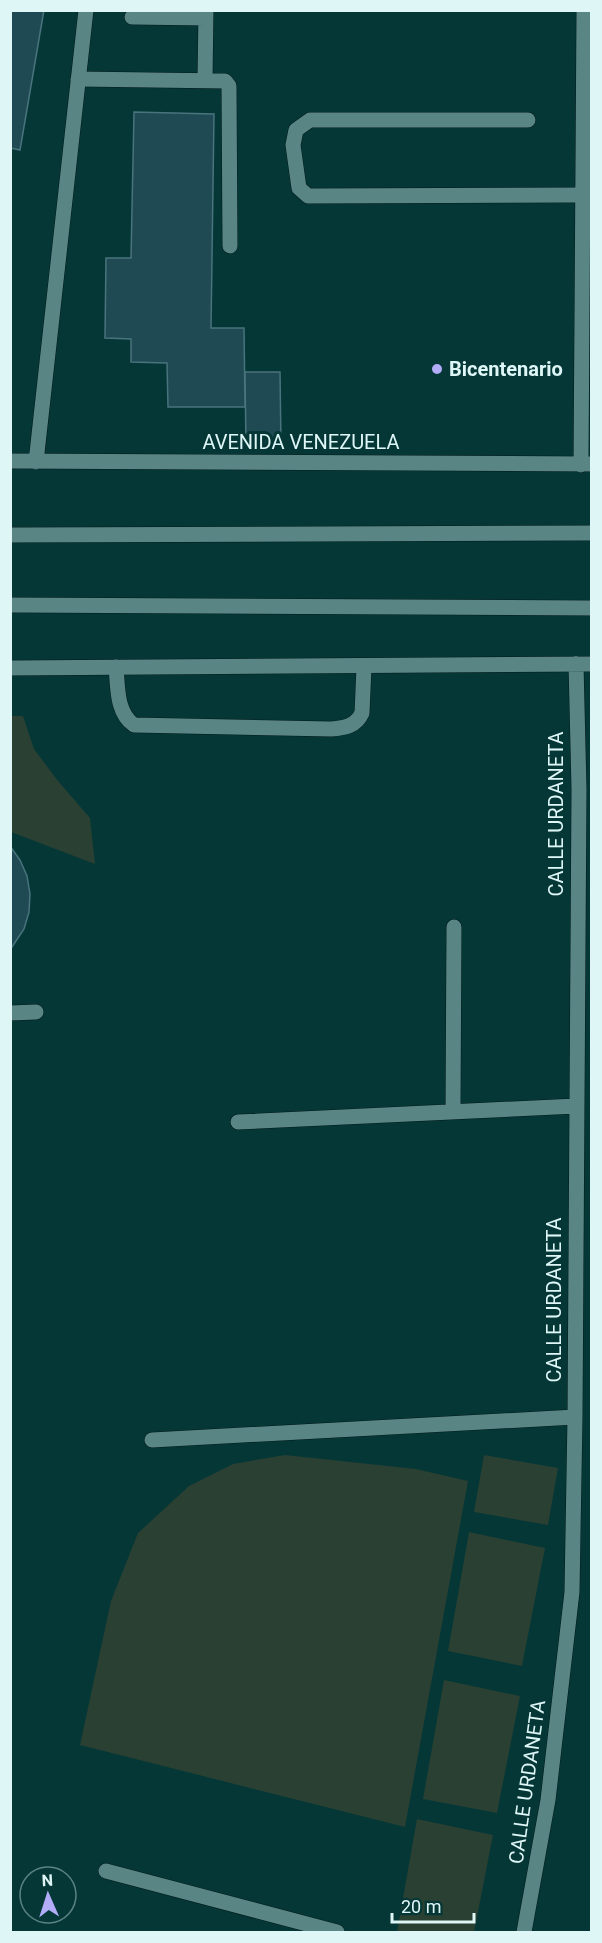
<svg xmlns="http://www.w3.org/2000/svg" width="602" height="1943" font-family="Roboto,sans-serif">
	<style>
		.green { fill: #294033 }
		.building { fill: #204a53; stroke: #49737d; stroke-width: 1.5 }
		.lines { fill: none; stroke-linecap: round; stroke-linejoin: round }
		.service-casing { stroke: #041b1b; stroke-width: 16 }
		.minor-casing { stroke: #041b1b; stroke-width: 16 }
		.tertiary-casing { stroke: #041b1b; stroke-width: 16 }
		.service { stroke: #598685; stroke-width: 15 }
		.minor { stroke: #598685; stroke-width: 15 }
		.tertiary { stroke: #598685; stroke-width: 15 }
		.poi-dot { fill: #b3adf9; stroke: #053737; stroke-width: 2 }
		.labels { text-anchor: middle; stroke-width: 6; stroke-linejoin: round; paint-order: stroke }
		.poi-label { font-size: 20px; font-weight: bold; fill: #dff6f6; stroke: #053737; text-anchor: start }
		.street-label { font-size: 20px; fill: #dff6f6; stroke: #053737 }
	</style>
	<rect width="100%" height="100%" fill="#053737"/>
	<path class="green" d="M 10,716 L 23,716 L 34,749 L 58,781 L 90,818 L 95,864 L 11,832 Z
		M 285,1455 L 416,1469 L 468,1481 L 405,1827 L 80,1745 L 111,1601 L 138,1533 L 189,1486 L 233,1464 Z
		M 484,1455 L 558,1468 L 548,1525 L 474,1512 Z
		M 469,1532 L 545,1548 L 522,1666 L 448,1651 Z
		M 444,1680 L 520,1696 L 497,1813 L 423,1799 Z
		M 417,1819 L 493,1835 L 474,1932 L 397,1932 Z"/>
	<path class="building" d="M 10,10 L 44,10 L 20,150 L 10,148 Z
		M 134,112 L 214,114 L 211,328 L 244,328 L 245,407 L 168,407 L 167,363 L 131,362 L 131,339 L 105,338 L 106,258 L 131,258 Z
		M 245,372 L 280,372 L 281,446 L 246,447 Z
		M 10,846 L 20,860 L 27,876 L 30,894 L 29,912 L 24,929 L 10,950 Z"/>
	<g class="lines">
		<defs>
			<path id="service" d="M 132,17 L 206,18
				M 78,79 L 225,81 L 229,86 L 230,246
				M 205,80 L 206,10
				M 528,120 L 310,120 L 296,130 L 293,145 L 299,188 L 308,196 L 582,195
				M 116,667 C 118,687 116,712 134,725 L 331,729 C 345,728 356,726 362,713 L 364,667
				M 10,1013 L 36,1012
				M 106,1871 L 337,1932"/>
			<path id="minor" d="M 10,461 L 592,464
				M 36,462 L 86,10
				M 581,465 L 584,10
				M 10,668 L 592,664
				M 453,1112 L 454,927
				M 238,1122 L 576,1106
				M 152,1440 L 575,1417
				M 524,1932 L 548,1800 L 572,1592 L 575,1417 L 579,789 L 576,664"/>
			<path id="tertiary" d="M 10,535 L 592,533
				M 10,605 L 592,608"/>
		</defs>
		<use href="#service" class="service-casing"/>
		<use href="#minor" class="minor-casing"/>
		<use href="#tertiary" class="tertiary-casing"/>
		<use href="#service" class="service"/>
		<use href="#minor" class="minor"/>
		<use href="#tertiary" class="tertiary"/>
	</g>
	<circle class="poi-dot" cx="437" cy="369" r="6"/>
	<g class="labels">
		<g class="poi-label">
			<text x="449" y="376">Bicentenario</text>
		</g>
		<g class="street-label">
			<text x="301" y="449">AVENIDA VENEZUELA</text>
			<text transform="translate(556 814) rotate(-90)" y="7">CALLE URDANETA</text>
			<text transform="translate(554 1300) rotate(-90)" y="7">CALLE URDANETA</text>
			<text transform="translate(527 1782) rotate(-82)" y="7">CALLE URDANETA</text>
		</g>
	</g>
	<rect width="602" height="1943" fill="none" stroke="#dff6f6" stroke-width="24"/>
	<g transform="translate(48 1895) rotate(357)"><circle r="28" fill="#053737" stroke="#5c8383" stroke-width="1.5"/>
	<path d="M0-4.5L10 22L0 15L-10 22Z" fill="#b3adf9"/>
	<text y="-9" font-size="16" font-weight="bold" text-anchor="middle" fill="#dff6f6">N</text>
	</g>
	<path d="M392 1913v9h82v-9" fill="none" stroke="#dff6f6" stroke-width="3"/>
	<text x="401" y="1913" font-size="18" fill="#dff6f6" stroke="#053737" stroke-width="4.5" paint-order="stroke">20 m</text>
</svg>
